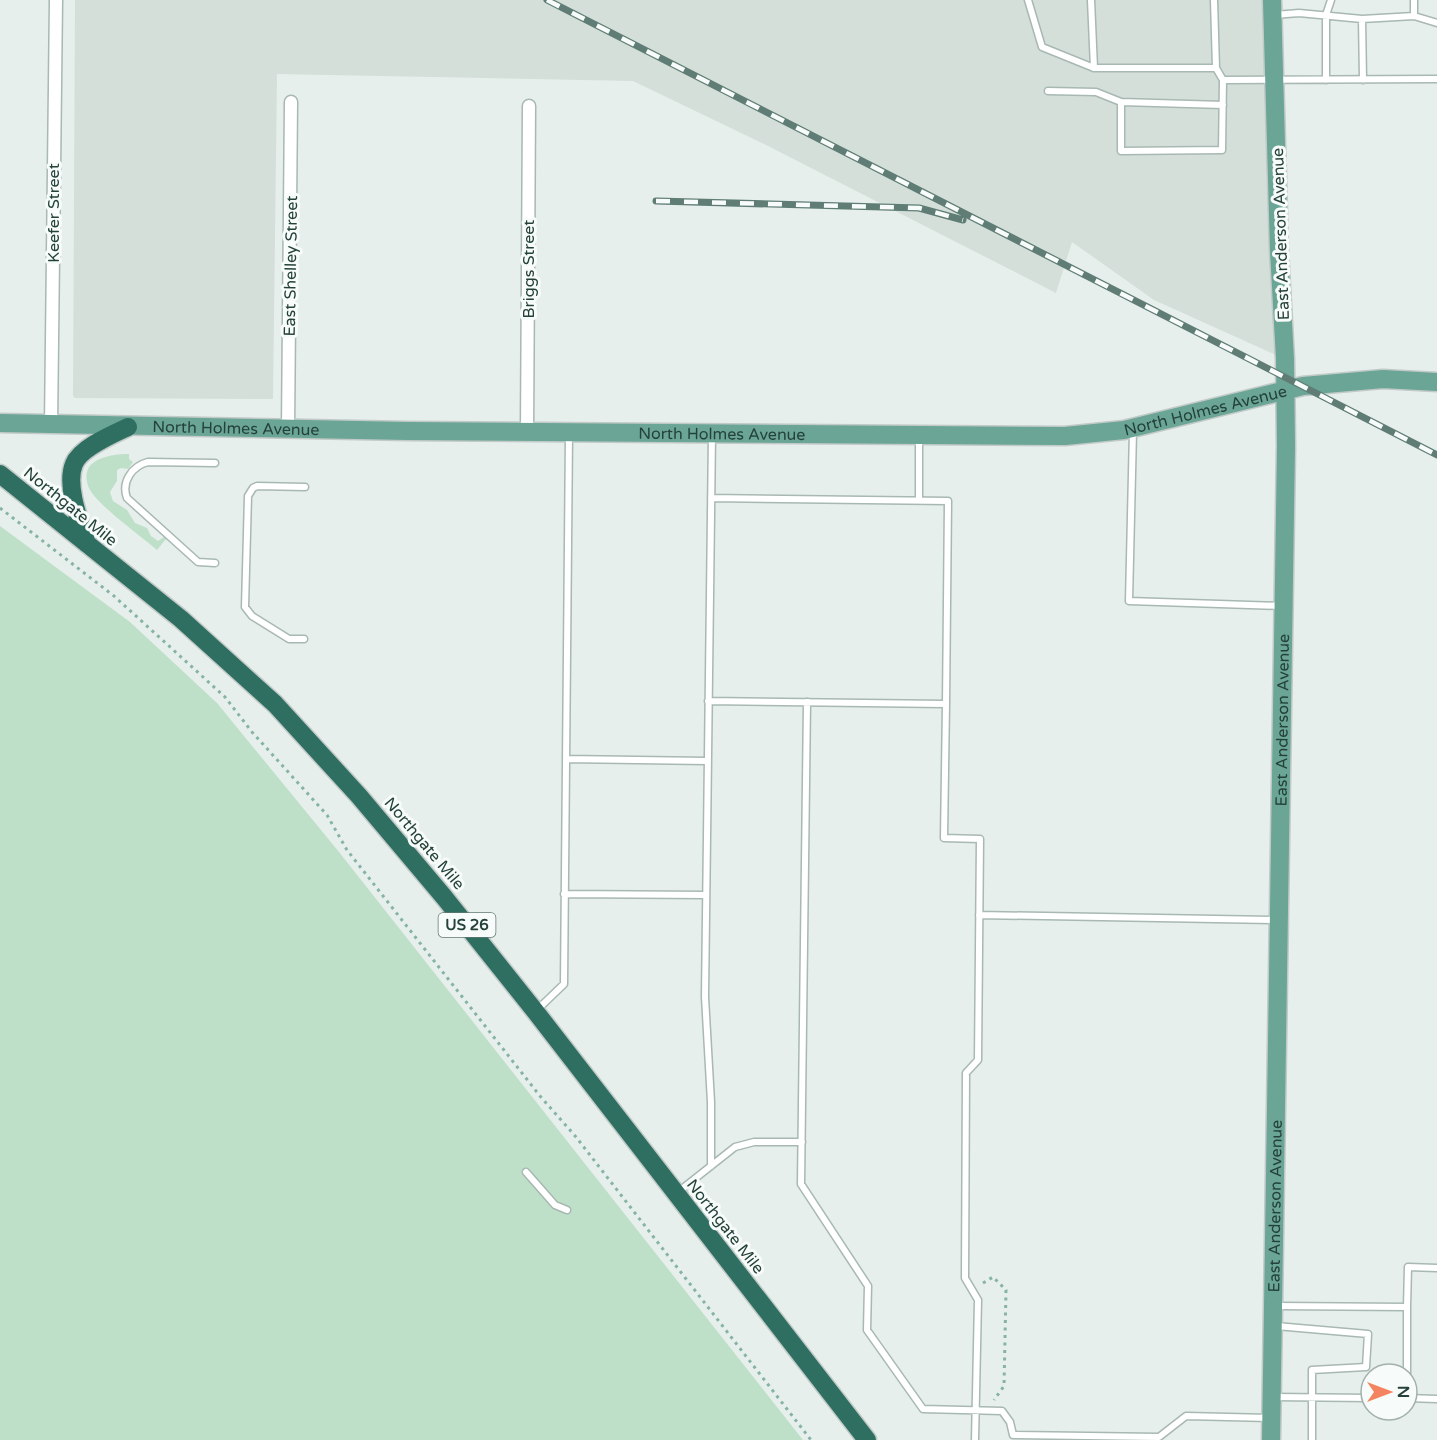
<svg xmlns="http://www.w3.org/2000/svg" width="1437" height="1440" font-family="'Varela Round',sans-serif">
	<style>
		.built { fill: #d4dfda }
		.grass { fill: #bfe0c8 }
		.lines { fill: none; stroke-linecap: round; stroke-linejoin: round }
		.lane-casing { stroke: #a8b8b2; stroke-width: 9 }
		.street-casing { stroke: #a8b8b2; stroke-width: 15 }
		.primary-casing { stroke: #c2cac8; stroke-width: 21 }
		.highway-casing { stroke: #c2cac8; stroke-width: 21 }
		.path { stroke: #86b3a5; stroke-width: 3; stroke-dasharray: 3 4.5; stroke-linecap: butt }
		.lane { stroke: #fff; stroke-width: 6 }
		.street { stroke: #fff; stroke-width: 12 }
		.primary { stroke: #6aa596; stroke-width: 18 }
		.highway { stroke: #2f6f62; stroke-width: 18 }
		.rail-casing { stroke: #5f7d75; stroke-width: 7 }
		.rail { stroke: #f7fbf9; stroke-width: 4.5; stroke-dasharray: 14; stroke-linecap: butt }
		.labels { text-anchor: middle; stroke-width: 6; stroke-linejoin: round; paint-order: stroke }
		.shield { fill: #f7fbf9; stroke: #637a73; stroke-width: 1.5 }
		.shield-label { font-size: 15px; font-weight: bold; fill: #24423a }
		.street-label { font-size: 16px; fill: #24423a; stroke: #f7fbf9 }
	</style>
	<rect width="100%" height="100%" fill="#e6efeb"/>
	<path class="built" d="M 75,0 L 1272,0 L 1285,359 L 1154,300 L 1072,242 L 1056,293 L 768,146 L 633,81 L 277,74 L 273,399 L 75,398 L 73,396 Z"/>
	<path class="grass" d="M 129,454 L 129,459 L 133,462 L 128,469 L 121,468 L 117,470 L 117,481 L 110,492 L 113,501 L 127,510 L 135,523 L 147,528 L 151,536 L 158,541 L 164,537 L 166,539 L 157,550 C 141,536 99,506 90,490 C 86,483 85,474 89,467 C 98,456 116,454 129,454 Z
		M 0,526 L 130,622 L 217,703 L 339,852 L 803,1440 L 0,1440 Z"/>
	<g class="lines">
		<defs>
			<path id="lane" d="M 1028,0 L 1042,47 L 1094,68
				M 1091,0 L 1094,68 L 1216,68
				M 1214,0 L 1216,68 L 1223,80
				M 1414,0 L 1414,16 L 1437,23
				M 1274,15 L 1299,13 L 1362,19 L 1414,16
				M 1362,19 L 1363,80
				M 1326,80 L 1326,15 L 1331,0
				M 1048,91 L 1096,92 L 1121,102
				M 1223,105 L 1121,102 L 1121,151 L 1222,150 L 1223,80 L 1437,79
				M 1133,431 L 1129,601 L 1282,606
				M 711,498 L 948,501 L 946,704
				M 919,500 L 919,438
				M 215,563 L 198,562 L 127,498 C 121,482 132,466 148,462 L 215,463
				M 304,639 L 289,639 L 252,616 L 245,607 L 248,496 L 253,488 L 257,486 L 305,487
				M 708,701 L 946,704 L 944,838 L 980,839 L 978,1060 L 966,1073 L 965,1278 L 978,1300 L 975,1440
				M 807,702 L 801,1184 L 868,1286 L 867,1330 L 923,1409 L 1002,1411 L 1010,1422 L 1013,1435 L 1159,1437 L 1186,1416 L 1270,1418
				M 566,759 L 707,761
				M 564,894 L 706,895
				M 979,915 L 1276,920
				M 538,1009 L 564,984 L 569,433
				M 711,1166 L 711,1102 L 705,997 L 712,434
				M 526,1172 L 555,1205 L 567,1210
				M 678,1192 L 735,1147 L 754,1142 L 802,1142
				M 1276,1306 L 1407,1307 L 1408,1267 L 1437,1268
				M 1276,1326 L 1368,1334 L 1366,1367 L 1312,1370 L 1312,1440
				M 1407,1374 L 1407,1307
				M 1273,1397 L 1371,1398
				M 1407,1398 L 1437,1399"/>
			<path id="street" d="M 51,426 L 56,0
				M 288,429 L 291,102
				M 527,432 L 529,106"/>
			<g id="primary">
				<path id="s1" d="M 0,423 L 408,431 L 1065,436 L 1124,430 L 1303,386 L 1383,379 L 1437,382"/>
				<path id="s2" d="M 1271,1440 L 1286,446 L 1285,359 L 1279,251 L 1272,0"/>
			</g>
			<path id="highway" d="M 0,474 L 181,619 L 275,704 L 359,796 L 444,897 L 535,1011 L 867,1440
				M 87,544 C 80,523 65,485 74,464 C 80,448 113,434 128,427"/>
		</defs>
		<use href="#lane" class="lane-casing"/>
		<use href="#street" class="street-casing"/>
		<use href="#primary" class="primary-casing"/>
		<use href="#highway" class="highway-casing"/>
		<path class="path" d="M 0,508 L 114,596 L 225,697 L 252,732 L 327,815 L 347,850 L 540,1096 L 576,1137 L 811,1440
			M 983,1283 L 993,1277 L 1006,1290 L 1004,1386 L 994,1400"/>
		<use href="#lane" class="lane"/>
		<use href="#street" class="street"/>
		<use href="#primary" class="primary"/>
		<use href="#highway" class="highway"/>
		<defs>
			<path id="rail" d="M 547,0 L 1437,455
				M 656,201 L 919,208 L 963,220"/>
		</defs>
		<use href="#rail" class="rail-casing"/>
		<use href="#rail" class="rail"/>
	</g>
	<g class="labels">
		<rect class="shield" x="438.5" y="913" width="57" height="24" rx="4.5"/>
		<g class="shield-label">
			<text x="467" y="930">US 26</text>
		</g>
		<g class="street-label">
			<text transform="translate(53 213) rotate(-90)" y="6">Keefer Street</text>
			<text transform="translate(1280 234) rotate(-92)" y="6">East Anderson Avenue</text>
			<text transform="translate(290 266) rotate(-89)" y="6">East Shelley Street</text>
			<text transform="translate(528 269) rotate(-90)" y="6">Briggs Street</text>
			<text dy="6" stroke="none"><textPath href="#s1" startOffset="1208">North Holmes Avenue</textPath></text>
			<text dy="6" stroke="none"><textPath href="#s1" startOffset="236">North Holmes Avenue</textPath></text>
			<text dy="6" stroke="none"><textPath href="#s1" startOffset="722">North Holmes Avenue</textPath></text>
			<text transform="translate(71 506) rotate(39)" y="6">Northgate Mile</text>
			<text dy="6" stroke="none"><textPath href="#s2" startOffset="720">East Anderson Avenue</textPath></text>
			<text transform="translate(425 843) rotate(50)" y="6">Northgate Mile</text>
			<text dy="6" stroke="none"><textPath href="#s2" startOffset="234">East Anderson Avenue</textPath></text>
			<text transform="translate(726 1226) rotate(52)" y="6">Northgate Mile</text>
		</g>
	</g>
	<g transform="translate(1389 1392) rotate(90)"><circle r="28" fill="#f7fbf9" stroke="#a3b1ad" stroke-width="1.5"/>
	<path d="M0-4.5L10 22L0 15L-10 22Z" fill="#f4845f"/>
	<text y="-9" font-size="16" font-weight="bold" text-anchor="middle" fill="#24423a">N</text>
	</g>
</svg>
